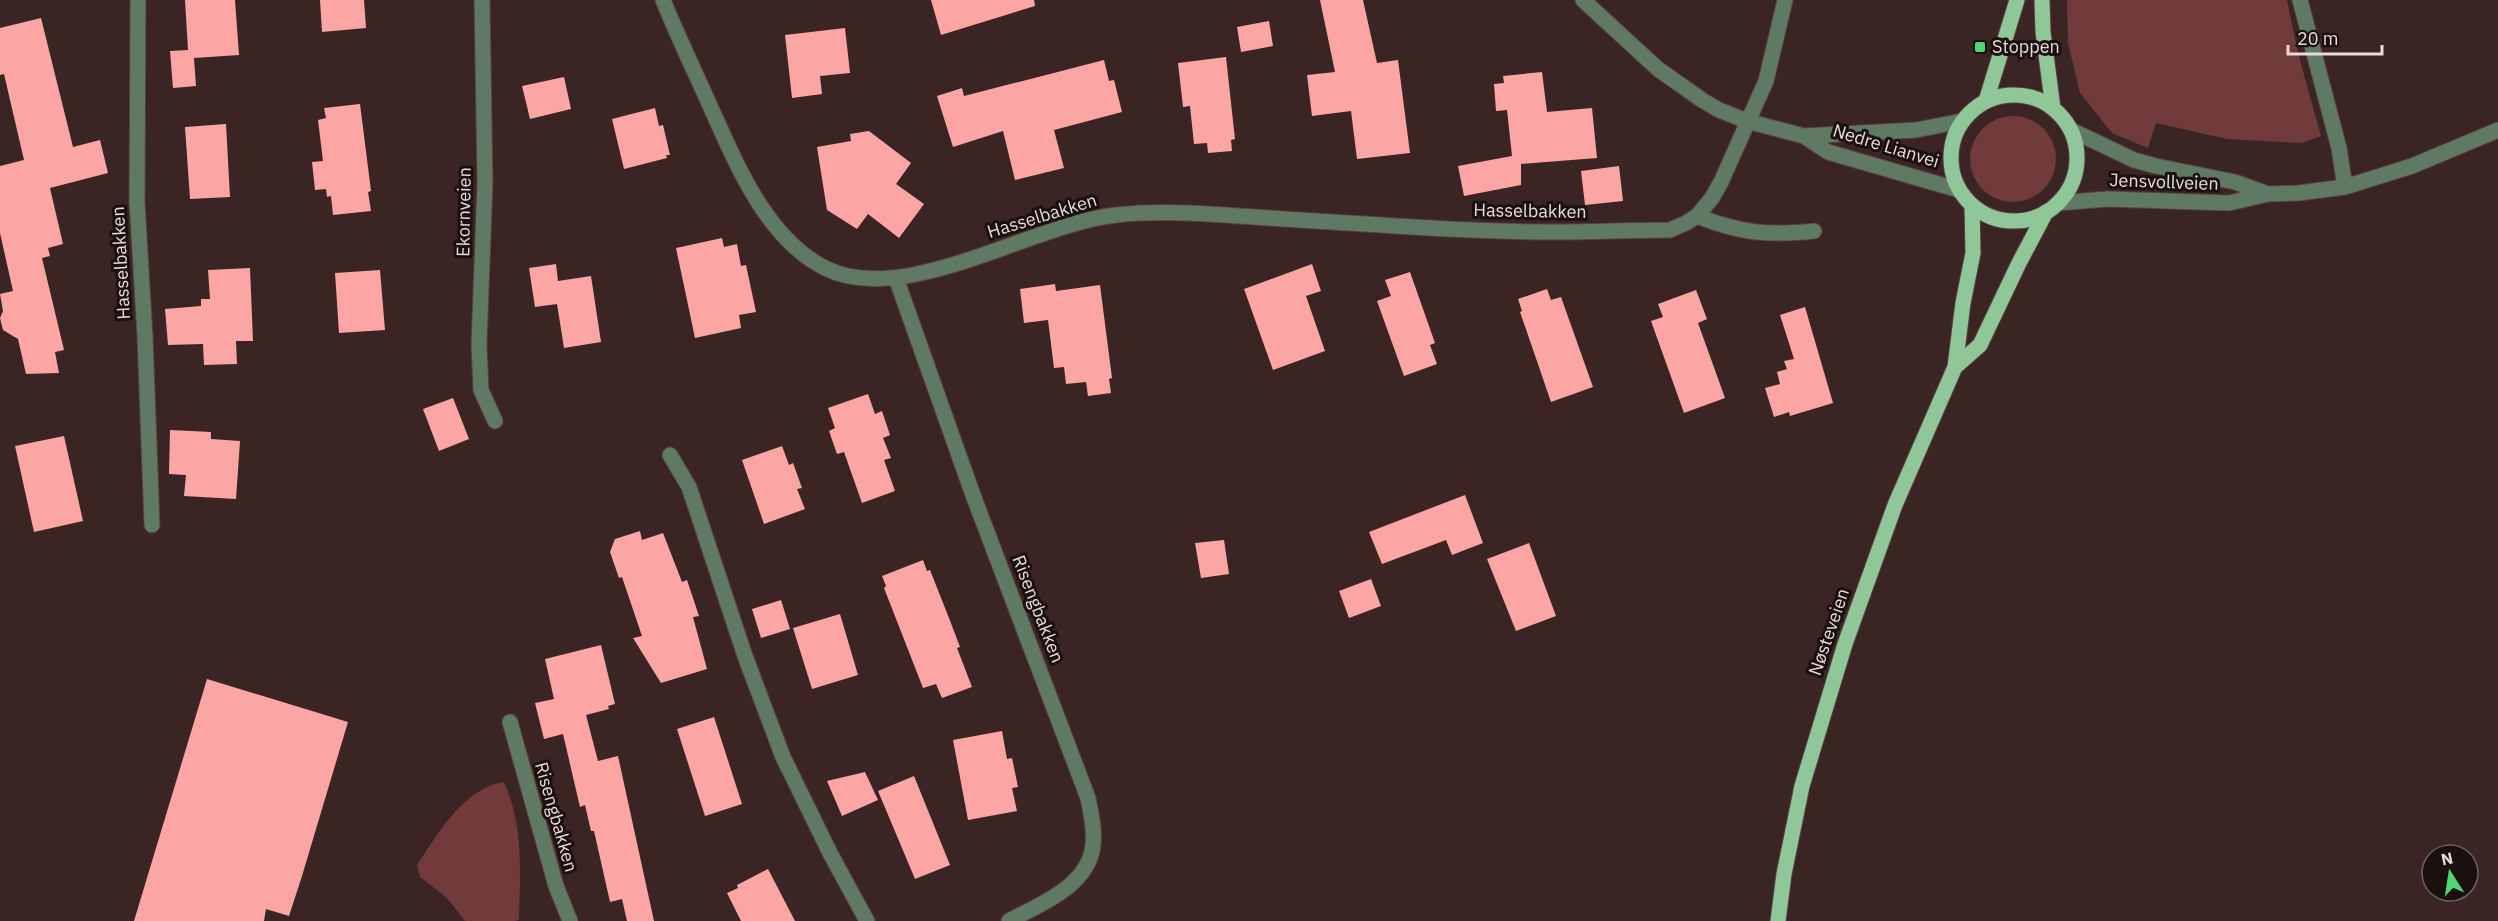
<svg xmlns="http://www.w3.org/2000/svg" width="2498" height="921" font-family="'IBM Plex Sans',sans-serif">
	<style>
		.green { fill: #723b3b }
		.building { fill: #fba6a4 }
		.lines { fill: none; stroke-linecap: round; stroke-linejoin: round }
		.minor-casing { stroke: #574141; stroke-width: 17 }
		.major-casing { stroke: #574141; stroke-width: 17 }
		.minor { stroke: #5f7963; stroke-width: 15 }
		.major { stroke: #90c799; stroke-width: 15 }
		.poi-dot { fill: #50d674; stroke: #1b1010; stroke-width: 2 }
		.labels { text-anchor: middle; stroke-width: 6; stroke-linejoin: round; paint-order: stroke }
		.poi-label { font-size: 18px; fill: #e9d9d9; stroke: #1b1010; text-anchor: start }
		.street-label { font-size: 18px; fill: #e9d9d9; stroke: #1b1010 }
	</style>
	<rect width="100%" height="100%" fill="#3b2424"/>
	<path class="green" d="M 2067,0 L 2287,0 L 2298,53 L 2321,136 L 2302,143 L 2227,139 L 2156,123 L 2148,148 L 2112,133 L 2080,93 L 2068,43 Z
		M1970 159a43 43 0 1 1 86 0a43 43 0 1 1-86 0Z
		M 504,782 C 524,826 520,872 519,919 L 516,921 L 465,921 L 447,898 L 420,877 L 417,865 C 438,834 463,788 504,782 Z"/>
	<path class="building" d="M 185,0 L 235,0 L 239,55 L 194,58 L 196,86 L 173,88 L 170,51 L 188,50 Z
		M 320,0 L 364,0 L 366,28 L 322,32 Z
		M 931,0 L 1034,0 L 1035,6 L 941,35 Z
		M 1320,0 L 1363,0 L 1377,63 L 1398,60 L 1410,153 L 1357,159 L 1351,111 L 1312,116 L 1307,75 L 1335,72 Z
		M 41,18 L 73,147 L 100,140 L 108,173 L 50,188 L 63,244 L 48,248 L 50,256 L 42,258 L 64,350 L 55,352 L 59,373 L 26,374 L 18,339 L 3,330 L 0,318 L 3,311 L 0,294 L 13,291 L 0,233 L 0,166 L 24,160 L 4,74 L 0,75 L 0,28 Z
		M 1269,21 L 1273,46 L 1241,52 L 1237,27 Z
		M 845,28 L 850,73 L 820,76 L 822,94 L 792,98 L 785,35 Z
		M 1226,57 L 1235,139 L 1231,140 L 1232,151 L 1208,153 L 1207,143 L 1194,144 L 1190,106 L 1183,107 L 1178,63 Z
		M 1104,60 L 1109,81 L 1114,80 L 1122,112 L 1054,130 L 1064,168 L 1015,180 L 1003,131 L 953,147 L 937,96 L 962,88 L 964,96 Z
		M 1542,72 L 1547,112 L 1592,108 L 1597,158 L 1521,164 L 1521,185 L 1464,196 L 1458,166 L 1512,156 L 1507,110 L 1496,111 L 1494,84 L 1504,83 L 1503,76 Z
		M 564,77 L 571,109 L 530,119 L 522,86 Z
		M 360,104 L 371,191 L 368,192 L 371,211 L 333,215 L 331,196 L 327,197 L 326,189 L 315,190 L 312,162 L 323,161 L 318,120 L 326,118 L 324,108 Z
		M 655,108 L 659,126 L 663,125 L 670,155 L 666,155 L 667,158 L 624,169 L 612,119 Z
		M 226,124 L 230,197 L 190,199 L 185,127 Z
		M 869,131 L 911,163 L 896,184 L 924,204 L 899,238 L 868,214 L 857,229 L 827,210 L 817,147 L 851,141 L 850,134 Z
		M 1619,166 L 1623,201 L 1585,205 L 1581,171 Z
		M 722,238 L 724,247 L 737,244 L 741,266 L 746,265 L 756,312 L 739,315 L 741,328 L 695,338 L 676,248 Z
		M 556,264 L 558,281 L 591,276 L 601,342 L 564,348 L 557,304 L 535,307 L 529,268 Z
		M 1312,264 L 1321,291 L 1306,296 L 1325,351 L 1273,370 L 1244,289 Z
		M 250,268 L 253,341 L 236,341 L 237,364 L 204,365 L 203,344 L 168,345 L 165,309 L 201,306 L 201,299 L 210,299 L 208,270 Z
		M 380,270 L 385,330 L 339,333 L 335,273 Z
		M 1410,272 L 1435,343 L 1430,345 L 1437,364 L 1404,376 L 1377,301 L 1391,296 L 1385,280 Z
		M 1055,284 L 1056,291 L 1100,285 L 1112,378 L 1109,379 L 1111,393 L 1088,396 L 1086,382 L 1066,384 L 1064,367 L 1054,368 L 1048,320 L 1024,323 L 1020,289 Z
		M 1547,289 L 1551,300 L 1561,297 L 1593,387 L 1551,402 L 1520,312 L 1522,311 L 1518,299 Z
		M 1696,290 L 1707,319 L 1698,323 L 1725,398 L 1684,413 L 1651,321 L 1663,317 L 1658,304 Z
		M 1805,307 L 1833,403 L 1790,416 L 1789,412 L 1774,417 L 1765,388 L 1780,384 L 1777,372 L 1787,369 L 1784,361 L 1794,359 L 1780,315 Z
		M 868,394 L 875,414 L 882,411 L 890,435 L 883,438 L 891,458 L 884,460 L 895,491 L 862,503 L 844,452 L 837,454 L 829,431 L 835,428 L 828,408 Z
		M 453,398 L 469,439 L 439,451 L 423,409 Z
		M 170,430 L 211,432 L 211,439 L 240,441 L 236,499 L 184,496 L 186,475 L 169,474 Z
		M 64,436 L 83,521 L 34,532 L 15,446 Z
		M 782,446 L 789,465 L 793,463 L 802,488 L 797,489 L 805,509 L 764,524 L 742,460 Z
		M 1465,495 L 1483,543 L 1452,555 L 1446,540 L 1382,564 L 1369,532 Z
		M 640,531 L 642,540 L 663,533 L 682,582 L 687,580 L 699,616 L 693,617 L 707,669 L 661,683 L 633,638 L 642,636 L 622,577 L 619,578 L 610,552 L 615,539 Z
		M 1224,540 L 1229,574 L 1201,578 L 1195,543 Z
		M 1529,543 L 1556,616 L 1516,631 L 1487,559 Z
		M 923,560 L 927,571 L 930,570 L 949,618 L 960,647 L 957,648 L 972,687 L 942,698 L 936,684 L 923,688 L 884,588 L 886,586 L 882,576 Z
		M 1371,579 L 1381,606 L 1349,618 L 1339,591 Z
		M 781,600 L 790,629 L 761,638 L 752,609 Z
		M 840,614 L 858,675 L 812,689 L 793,628 Z
		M 601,645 L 615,704 L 608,706 L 609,709 L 586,715 L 598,761 L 618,756 L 654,921 L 627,921 L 622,899 L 610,902 L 594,831 L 591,831 L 585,805 L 580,807 L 563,734 L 544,739 L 535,703 L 554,699 L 545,659 Z
		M 207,679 L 348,722 L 302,876 L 289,916 L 266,909 L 264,921 L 134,921 Z
		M 714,717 L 742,804 L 705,816 L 677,729 Z
		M 1002,731 L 1007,759 L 1012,758 L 1018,787 L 1012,788 L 1017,811 L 968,820 L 953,740 Z
		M 865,772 L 878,800 L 842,816 L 827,781 Z
		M 914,776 L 950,865 L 915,879 L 878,791 Z
		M 768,869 L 795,921 L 741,921 L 727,893 L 738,888 L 737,885 Z"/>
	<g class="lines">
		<defs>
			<path id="minor" d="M 138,0 L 137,202 L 145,336 L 152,525
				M 482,0 L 485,182 L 479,345 L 481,390 L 495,421
				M 663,0 C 678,37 695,72 711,108 C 737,165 766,238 825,268 C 904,308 1032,224 1116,215 C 1181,208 1250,218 1316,221 C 1396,226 1477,232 1558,232 C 1595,232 1632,230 1670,230 L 1686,223 L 1697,216 C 1740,233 1768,236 1814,231
				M 1583,0 L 1658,69 L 1702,100 L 1719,110 L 1747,121 L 1804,136 L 1916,130 L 1962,121
				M 2300,0 L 2339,148 L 2345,187
				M 2071,130 L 2134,160 L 2156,166 L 2235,182 L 2268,194
				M 1804,136 L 1828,152 L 1959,190
				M 2058,203 L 2108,199 L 2229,203 L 2268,194 L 2298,193 L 2345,187 L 2412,166 L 2498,130
				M 1697,216 L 1712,198 L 1721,182 L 1766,81 L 1785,0
				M 896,278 L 973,495 L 1088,798 C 1091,814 1095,829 1093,845 C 1089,886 1040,904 1009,921
				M 670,455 L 689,487 L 745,656 L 783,757 L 830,853 L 867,921
				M 510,722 L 556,886 L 570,921"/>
			<path id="major" d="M 2042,0 L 2043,32 L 2053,108
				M1951 158a63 63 0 1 1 126 0a63 63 0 1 1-126 0Z
				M 1986,101 L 2017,0
				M 1955,367 L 1980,345 L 2019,263 L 2046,212
				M 1778,921 L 1784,874 L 1802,786 L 1845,644 L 1895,505 L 1955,367 L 1963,303 L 1973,253 L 1972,206"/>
		</defs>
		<use href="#minor" class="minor-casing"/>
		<use href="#major" class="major-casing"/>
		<use href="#minor" class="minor"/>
		<use href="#major" class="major"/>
	</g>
	<rect class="poi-dot" x="1974" y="41" width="12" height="12" rx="3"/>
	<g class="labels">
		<g class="poi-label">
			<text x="1992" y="53">Stoppen</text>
		</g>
		<g class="street-label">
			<text transform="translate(1886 146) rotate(17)" y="6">Nedre Lianvei</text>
			<text transform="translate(2164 182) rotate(2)" y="6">Jensvollveien</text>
			<text transform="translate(1530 211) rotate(1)" y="6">Hasselbakken</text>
			<text transform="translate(464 212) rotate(-89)" y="6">Ekornveien</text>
			<text transform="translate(1042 216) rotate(-17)" y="6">Hasselbakken</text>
			<text transform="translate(121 263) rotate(-93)" y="6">Hasselbakken</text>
			<text transform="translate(1038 609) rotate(69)" y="6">Risengbakken</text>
			<text transform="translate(1829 632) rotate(-71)" y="6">Nøsteveien</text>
			<text transform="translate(556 817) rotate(74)" y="6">Risengbakken</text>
		</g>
	</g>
	<g transform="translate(2450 873) rotate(348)"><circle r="28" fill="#1b1010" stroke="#6d6060" stroke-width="1.5"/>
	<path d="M0-4.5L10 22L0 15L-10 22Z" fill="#50d674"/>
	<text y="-9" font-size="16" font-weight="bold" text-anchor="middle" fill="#e9d9d9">N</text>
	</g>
	<path d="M2288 45v9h94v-9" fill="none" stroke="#e9d9d9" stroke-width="3"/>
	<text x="2297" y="45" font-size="18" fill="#e9d9d9" stroke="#1b1010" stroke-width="4.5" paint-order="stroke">20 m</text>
</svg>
